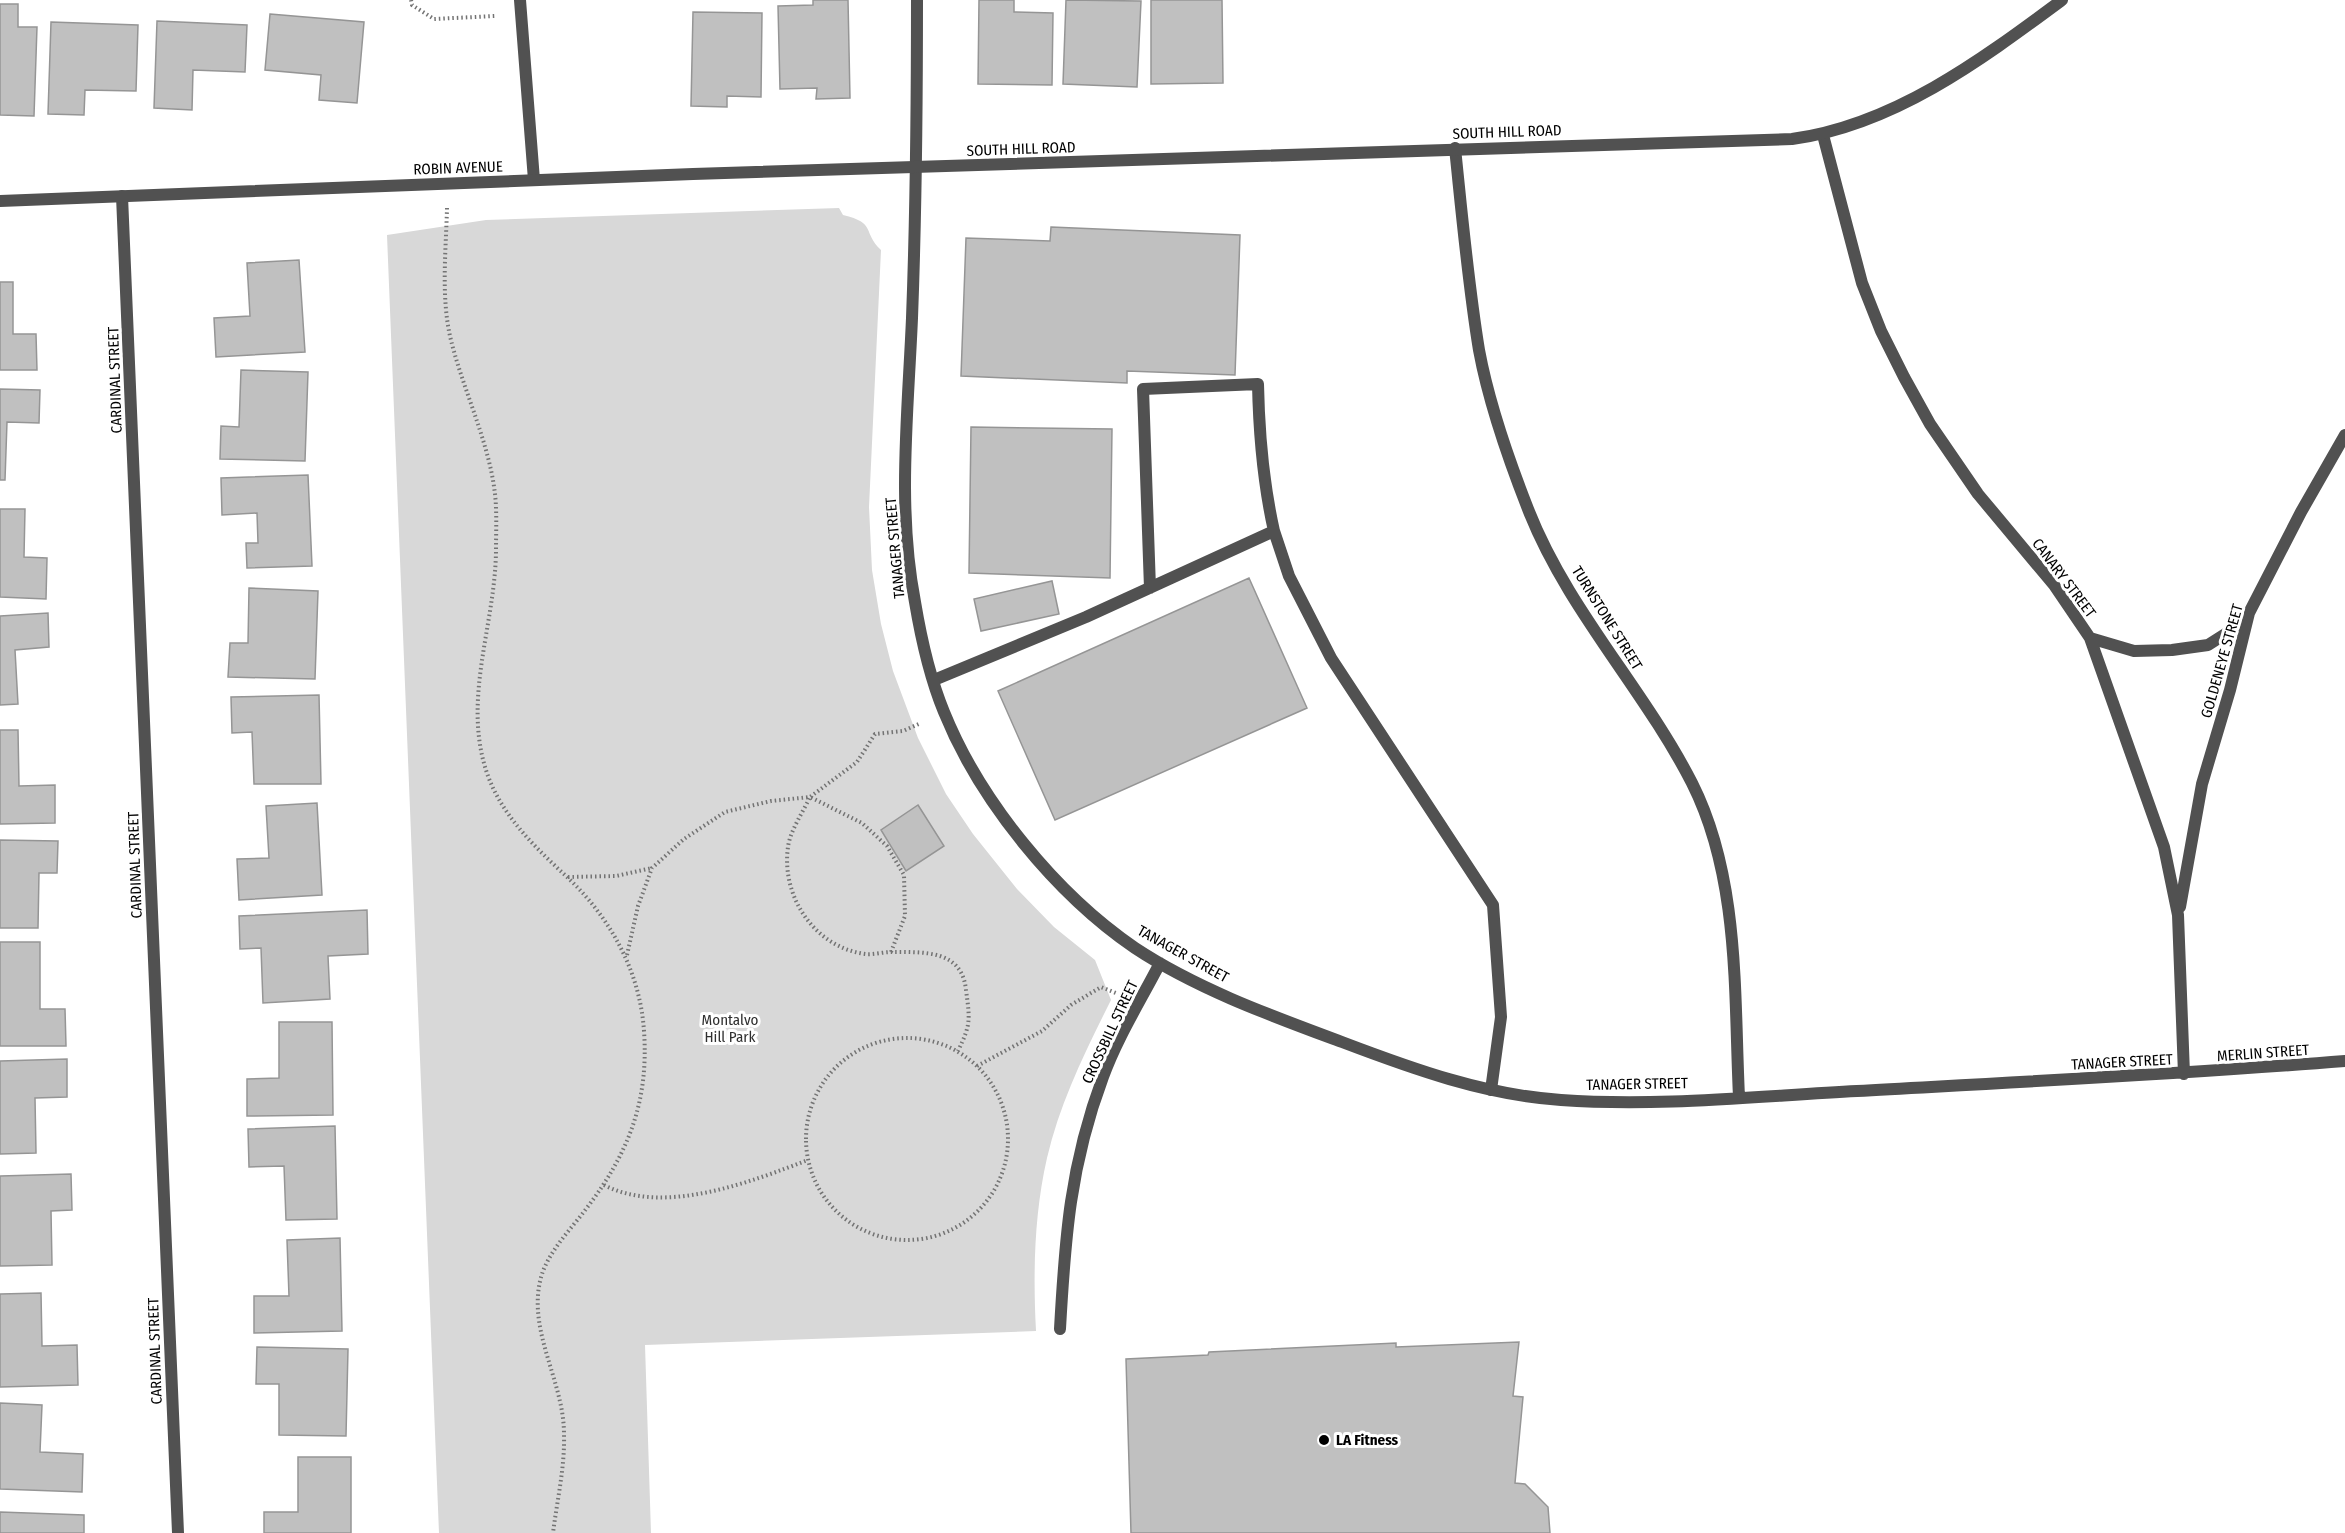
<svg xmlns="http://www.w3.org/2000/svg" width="2345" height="1533" font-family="'Fira Sans Condensed',sans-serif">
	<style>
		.green { fill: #d8d8d8 }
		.building { fill: #c0c0c0; stroke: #959595; stroke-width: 1.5 }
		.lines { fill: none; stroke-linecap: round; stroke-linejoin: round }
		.path { stroke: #737373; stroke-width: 4; stroke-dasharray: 1.5 3; stroke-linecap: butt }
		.service { stroke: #515151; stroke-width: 12 }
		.minor { stroke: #515151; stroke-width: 12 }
		.tertiary { stroke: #515151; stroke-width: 12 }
		.poi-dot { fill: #000; stroke: #fff; stroke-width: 2 }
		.labels { text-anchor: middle; stroke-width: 6; stroke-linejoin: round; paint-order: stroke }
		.street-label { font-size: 15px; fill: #000; stroke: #fff }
		.park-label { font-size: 15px; fill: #2f2f2f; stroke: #fff }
		.poi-label { font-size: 15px; font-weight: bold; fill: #000; stroke: #fff; text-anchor: start }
	</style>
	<rect width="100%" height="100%" fill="#fff"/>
	<path class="green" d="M 839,208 L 843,215 C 877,223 862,232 881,250 L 869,507 L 872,570 L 881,624 L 893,671 L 918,738 L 946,794 L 973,834 L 1017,889 L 1054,927 L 1095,960 L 1111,1000 C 1086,1050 1060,1102 1047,1158 C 1034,1215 1033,1274 1036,1331 L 645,1345 L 651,1533 L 439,1533 L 387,235 L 486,220 Z"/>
	<path class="building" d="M 813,0 L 848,0 L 850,98 L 816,99 L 817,88 L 780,89 L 778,6 L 813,5 Z
		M 979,0 L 1014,0 L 1014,12 L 1053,13 L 1052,85 L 978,84 Z
		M 1066,0 L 1141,1 L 1137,87 L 1063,84 Z
		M 1151,0 L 1222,0 L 1223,83 L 1151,84 Z
		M 0,4 L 18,4 L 18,27 L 37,27 L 34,116 L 0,115 Z
		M 693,12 L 762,13 L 761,97 L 727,96 L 727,107 L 691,106 Z
		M 270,14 L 364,22 L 357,103 L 319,100 L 321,75 L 265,70 Z
		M 157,21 L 247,25 L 245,72 L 193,70 L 192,110 L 154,108 Z
		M 51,22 L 138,25 L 136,91 L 85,90 L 84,115 L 48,114 Z
		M 1051,227 L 1240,235 L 1235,375 L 1127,371 L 1127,383 L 961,376 L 966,238 L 1050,241 Z
		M 299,260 L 305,352 L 216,357 L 214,318 L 250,316 L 247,263 Z
		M 0,282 L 13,282 L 13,334 L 36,334 L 37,370 L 0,370 Z
		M 241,370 L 308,372 L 305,461 L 220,459 L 221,426 L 239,427 Z
		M 0,389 L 40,390 L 39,423 L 7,422 L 5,480 L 0,480 Z
		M 971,427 L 1112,429 L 1110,578 L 969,573 Z
		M 308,475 L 312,566 L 247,568 L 246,543 L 258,543 L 257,513 L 222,515 L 221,478 Z
		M 0,509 L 25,509 L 24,557 L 47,558 L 46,599 L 0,597 Z
		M 1249,578 L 1307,708 L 1055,820 L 998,691 Z
		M 1052,581 L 1059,614 L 981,631 L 974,599 Z
		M 249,588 L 318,591 L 315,679 L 228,677 L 230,643 L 248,643 Z
		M 48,613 L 49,647 L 15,650 L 18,704 L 0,705 L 0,616 Z
		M 319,695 L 321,784 L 254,784 L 252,732 L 232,733 L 231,697 Z
		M 0,730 L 18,730 L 19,786 L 55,785 L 55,823 L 0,824 Z
		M 317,803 L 322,895 L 239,900 L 237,859 L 269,858 L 266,806 Z
		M 918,805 L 944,846 L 906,871 L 881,830 Z
		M 0,840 L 58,841 L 57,873 L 39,873 L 38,928 L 0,928 Z
		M 367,910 L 368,954 L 328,956 L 330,999 L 263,1003 L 261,948 L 240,949 L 239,916 Z
		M 0,942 L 40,942 L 40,1009 L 65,1009 L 66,1046 L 0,1046 Z
		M 279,1022 L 332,1022 L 333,1115 L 247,1116 L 247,1079 L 279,1078 Z
		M 67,1059 L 67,1097 L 35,1098 L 36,1153 L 0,1154 L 0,1061 Z
		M 335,1126 L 337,1219 L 286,1220 L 284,1166 L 249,1167 L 248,1129 Z
		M 71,1174 L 72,1210 L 51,1211 L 52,1265 L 0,1266 L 0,1176 Z
		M 340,1238 L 342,1331 L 254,1333 L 254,1296 L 289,1296 L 287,1240 Z
		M 41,1293 L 42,1346 L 77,1345 L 78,1385 L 0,1387 L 0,1294 Z
		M 1519,1342 L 1513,1396 L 1523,1397 L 1515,1483 L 1525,1484 L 1548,1507 L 1550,1533 L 1131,1533 L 1126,1359 L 1208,1355 L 1209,1352 L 1396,1343 L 1396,1347 Z
		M 257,1347 L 348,1349 L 346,1436 L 279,1435 L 279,1384 L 256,1384 Z
		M 0,1403 L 42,1405 L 40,1452 L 83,1454 L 82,1492 L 0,1489 Z
		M 298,1457 L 351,1457 L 351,1533 L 264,1533 L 264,1512 L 298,1512 Z
		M 0,1512 L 84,1515 L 84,1533 L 0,1533 Z"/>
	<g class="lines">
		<path class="path" d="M 411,0 L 412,5 L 434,19 L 495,16
			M 447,208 C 446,250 441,295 450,336 C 462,388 489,441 495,494 C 497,512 496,532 496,551 C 495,627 461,701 488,776 C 503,817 536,848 566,876 C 610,917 640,971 644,1031 C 649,1102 628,1154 586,1209 C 571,1229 550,1250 542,1274 C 525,1328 564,1380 564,1434 C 565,1467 557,1501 553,1533
			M 568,877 L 616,876 L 652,868
			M 891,952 L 905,916 L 904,875 L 887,846 L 862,823 L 810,797 C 803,812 790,831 788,847 C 781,896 814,947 865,954 C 873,955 883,952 892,952 C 925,952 962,950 966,990 C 970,1020 971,1024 958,1051
			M 627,955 L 638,906 L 652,868 L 684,839 L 725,812 L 771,801 L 810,797 L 857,762 L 875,734 L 903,731 L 921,723
			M806 1139a101 101 0 1 1 202 0a101 101 0 1 1-202 0Z
			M 977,1066 L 1042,1031 L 1071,1005 L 1101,987 L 1116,993
			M 604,1185 C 664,1216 750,1182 808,1160"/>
		<path class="service" d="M 520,0 L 534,180
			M 1150,588 L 1143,389 L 1258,384 C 1259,435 1263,482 1274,531
			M 934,680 L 1086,617 L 1274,531 L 1289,576 L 1331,658 L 1493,905 L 1501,1017 L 1491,1090"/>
		<path class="minor" d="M 917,0 C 917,106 916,212 912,318 C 908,413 897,509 915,602 C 921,638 930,678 944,712 C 980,801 1056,894 1135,948 C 1197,989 1272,1016 1342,1042 C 1413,1069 1485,1095 1561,1100 C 1659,1107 1759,1096 1857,1091 C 2020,1082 2182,1074 2345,1061
			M 1823,135 L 1862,283 L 1881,331 L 1904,377 L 1930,424 L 1978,494 L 2054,585 L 2090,638 L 2164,847 L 2178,915 L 2184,1074
			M 1455,148 C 1462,215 1468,283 1479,350 C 1489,404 1508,458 1528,509 C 1567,609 1644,689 1692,783 C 1740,878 1734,994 1739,1097
			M 122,196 L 178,1533
			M 2090,638 L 2134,651 L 2172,650 L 2208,645 L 2230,631 L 2249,613
			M 2180,907 L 2202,784 L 2230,690 L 2249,613 L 2301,512 L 2345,435
			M 1060,1329 C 1065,1238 1070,1165 1103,1077 C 1117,1038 1141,1000 1160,963"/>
		<path class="tertiary" d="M 0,201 L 693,174 L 1792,139 C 1894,125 1981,60 2062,0"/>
	</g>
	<circle class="poi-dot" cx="1324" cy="1440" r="6"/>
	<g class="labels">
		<g class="street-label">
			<text transform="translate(1507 132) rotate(-2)" y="5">SOUTH HILL ROAD</text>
			<text transform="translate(1021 149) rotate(-2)" y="5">SOUTH HILL ROAD</text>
			<text transform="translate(458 168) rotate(-2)" y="5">ROBIN AVENUE</text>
			<text transform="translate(115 380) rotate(-92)" y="5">CARDINAL STREET</text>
			<text transform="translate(895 548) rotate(-95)" y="5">TANAGER STREET</text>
			<text transform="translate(2064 578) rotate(53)" y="5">CANARY STREET</text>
			<text transform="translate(1607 618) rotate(58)" y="5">TURNSTONE STREET</text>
			<text transform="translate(2222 661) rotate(-74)" y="5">GOLDENEYE STREET</text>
			<text transform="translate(135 865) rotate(-92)" y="5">CARDINAL STREET</text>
			<text transform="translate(1183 954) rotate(29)" y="5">TANAGER STREET</text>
			<text transform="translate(1110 1032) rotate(-65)" y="5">CROSSBILL STREET</text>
			<text transform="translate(2263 1053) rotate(-4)" y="5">MERLIN STREET</text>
			<text transform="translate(2122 1062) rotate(-3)" y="5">TANAGER STREET</text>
			<text transform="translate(1637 1084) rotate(-1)" y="5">TANAGER STREET</text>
			<text transform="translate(155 1351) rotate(-92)" y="5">CARDINAL STREET</text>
		</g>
		<g class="park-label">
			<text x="730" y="1025">Montalvo<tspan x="730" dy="17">Hill Park</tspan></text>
		</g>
		<g class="poi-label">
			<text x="1336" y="1445">LA Fitness</text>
		</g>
	</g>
</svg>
